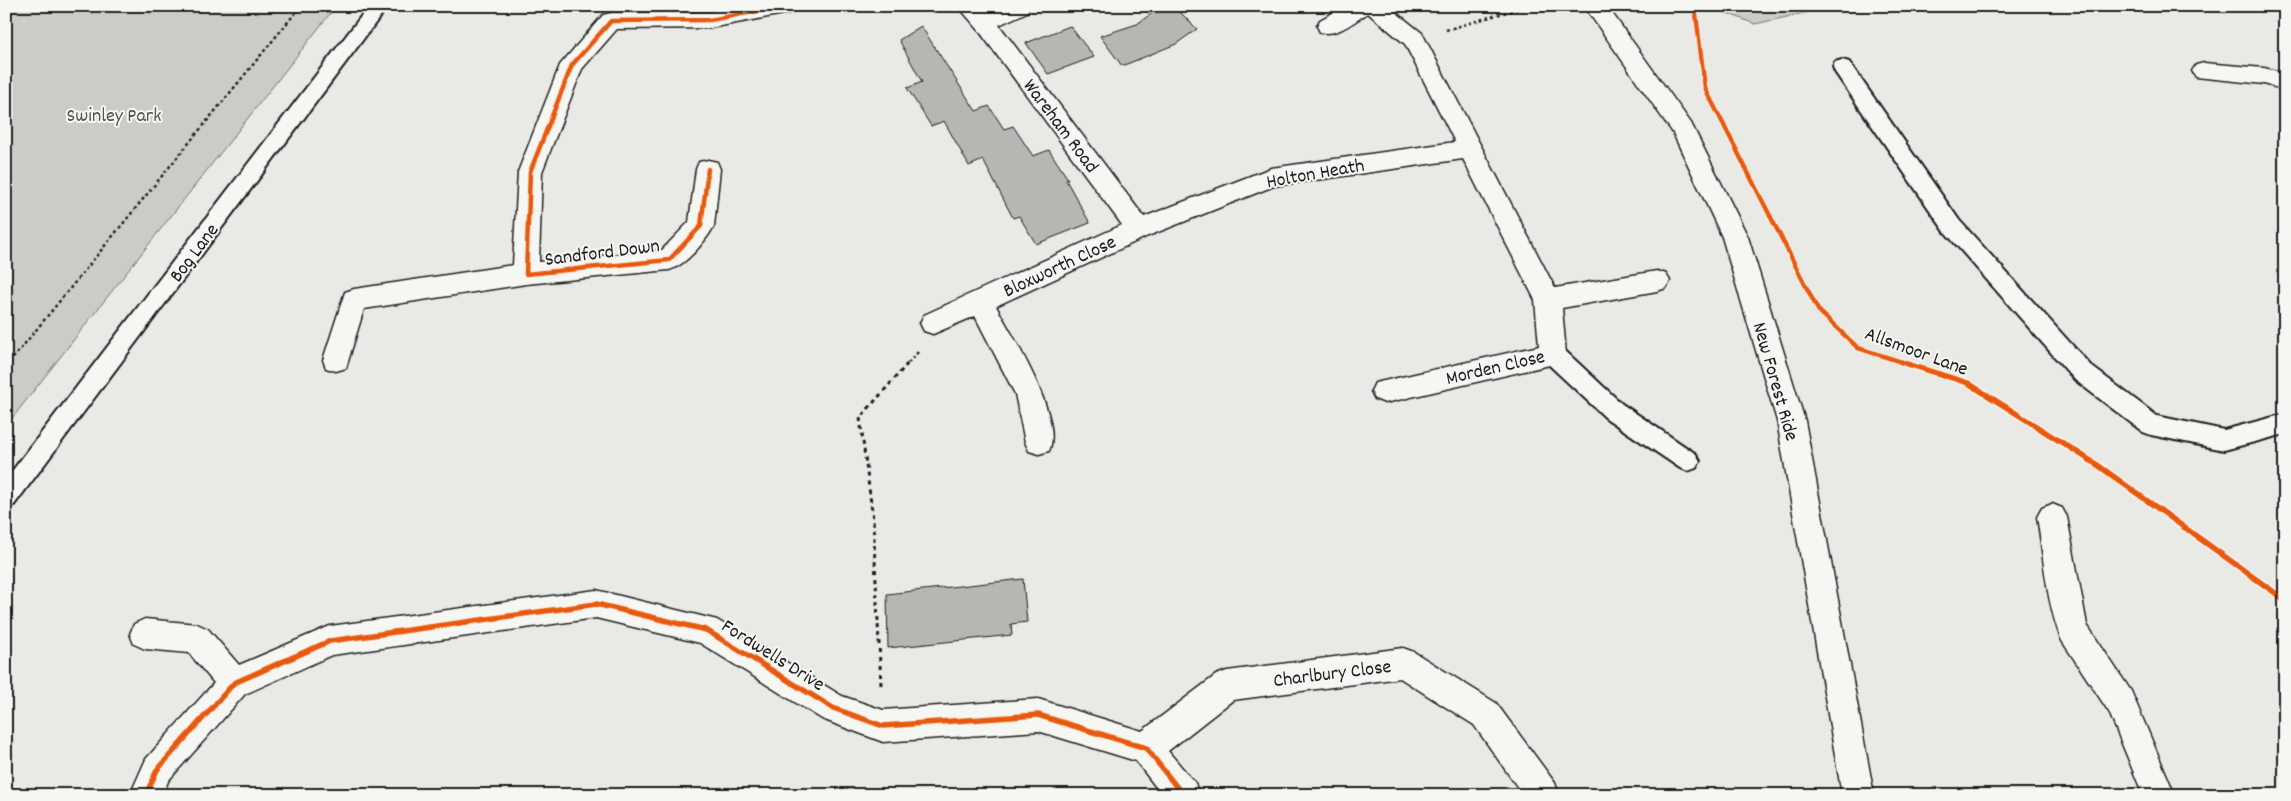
<svg xmlns="http://www.w3.org/2000/svg" width="2291" height="801" font-family="Dekko,sans-serif">
	<style>
		.green { fill: #cbcbc7; stroke: #747472 }
		.building { fill: #b6b6b3; stroke: #1c1c1c }
		.lines { fill: none; stroke-linecap: round; stroke-linejoin: round }
		.lane-casing { stroke: #1c1c1c; stroke-width: 4 }
		.street-casing { stroke: #1c1c1c; stroke-width: 3 }
		.secondary-casing { stroke: #1c1c1c; stroke-width: 3 }
		.path-far1 { stroke: #1c1c1c; stroke-width: 2.5; stroke-dasharray: 3 3; stroke-linecap: butt }
		.path { stroke: #1c1c1c; stroke-width: 3; stroke-dasharray: 4 4; stroke-linecap: butt }
		.lane { fill: #f6f6f2; fill-rule: evenodd }
		.street { fill: #f6f6f2; fill-rule: evenodd }
		.secondary { fill: #f6f6f2; fill-rule: evenodd }
		.cycleway-far1-casing { stroke: #f6f6f2; stroke-width: 7 }
		.cycleway-casing { stroke: #f6f6f2; stroke-width: 9 }
		.cycleway-far1 { stroke: #e8590c; stroke-width: 4.5 }
		.cycleway { stroke: #e8590c; stroke-width: 5.5 }
		.labels { text-anchor: middle; stroke-width: 4; stroke-linejoin: round; paint-order: stroke }
		.park-label { font-size: 20px; fill: #51514f; stroke: #f6f6f2 }
		.street-label { font-size: 20px; fill: #1c1c1c; stroke: #f6f6f2 }
	</style>
	<rect width="100%" height="100%" fill="#e9e9e5"/>
	<filter id="ink" filterUnits="userSpaceOnUse"><feTurbulence type="fractalNoise" baseFrequency=".02" numOctaves="2"/><feDisplacementMap in="SourceGraphic" scale="10" xChannelSelector="R" yChannelSelector="G"/><feConvolveMatrix kernelMatrix="1 2 1 2 8 2 1 2 1" color-interpolation-filters="sRGB"/></filter>
	<g filter="url(#ink)">
		<path class="green" d="M 6,6 L 336,6 L 6,426 Z
			M 1709,6 L 1836,6 L 1755,24 Z"/>
		<path class="building" d="M 1162,6 L 1174,6 L 1197,29 L 1176,44 L 1122,66 L 1100,36 L 1137,24 Z
			M 921,26 L 976,111 L 989,106 L 1004,129 L 1013,126 L 1033,156 L 1049,150 L 1068,179 L 1066,180 L 1090,223 L 1036,244 L 1019,216 L 1013,218 L 983,160 L 969,166 L 944,121 L 931,126 L 907,88 L 922,82 L 899,40 Z
			M 1070,26 L 1094,57 L 1048,74 L 1026,43 Z
			M 1023,579 L 1027,622 L 1011,624 L 1012,635 L 888,648 L 887,594 Z"/>
		<g class="lines">
			<defs>
				<path id="lane" d="M 369,6 L 388,6 L 14,505 L 6,508 L 6,479 Z
					M 1842,60 L 1849,62 L 1959,220 L 2091,366 L 2157,416 L 2224,430 L 2285,414 L 2285,434 L 2224,450 L 2151,435 L 2143,432 L 2075,380 L 1945,232 L 1835,72 L 1833,67 L 1835,62 Z
					M 1553,345 L 1561,347 L 1622,404 L 1696,454 L 1700,461 L 1696,468 L 1688,471 L 1680,468 L 1606,418 L 1545,361 L 1542,354 L 1545,347 Z"/>
				<path id="street" d="M 741,6 L 795,6 L 792,12 L 784,14 L 710,28 L 617,29 L 582,69 L 542,172 L 539,262 L 662,250 L 689,222 L 696,169 L 699,162 L 708,160 L 717,162 L 720,169 L 714,226 C 705,242 686,265 669,270 L 526,284 L 364,309 L 346,368 L 336,371 L 326,368 L 323,360 L 345,292 L 354,289 L 513,265 L 518,172 L 560,65 L 603,15 L 611,13 L 710,12 Z
					M 958,6 L 983,6 L 988,11 L 999,6 L 1030,6 L 1027,12 L 999,25 L 1144,217 L 1271,168 L 1455,142 L 1405,44 L 1368,13 C 1353,22 1337,37 1320,32 L 1317,26 L 1320,20 L 1345,6 L 1388,6 L 1422,33 L 1555,288 L 1657,271 L 1666,274 L 1670,281 L 1666,288 L 1657,291 L 1562,308 L 1566,354 L 1563,362 L 1385,403 L 1375,399 L 1371,391 L 1375,383 L 1539,346 L 1535,300 L 1463,159 L 1274,186 L 1148,236 L 996,306 C 1013,337 1064,418 1049,451 L 1039,454 L 1029,451 L 1025,442 L 1015,394 L 975,316 L 933,334 L 924,331 L 920,323 L 924,315 L 1122,225 L 977,28 Z
					M 2204,63 L 2264,68 L 2285,73 L 2285,90 L 2264,84 L 2196,77 L 2192,71 L 2196,65 Z
					M 2052,504 L 2062,508 L 2067,517 L 2087,625 L 2131,691 L 2175,795 L 2143,795 L 2109,712 L 2062,641 C 2046,603 2044,558 2037,517 L 2042,508 Z
					M 596,590 L 717,620 L 842,696 L 883,710 L 1038,699 L 1142,731 L 1216,675 L 1227,671 L 1403,648 L 1414,652 L 1496,703 L 1555,783 L 1559,795 L 1523,795 L 1474,725 L 1400,678 L 1233,700 L 1168,751 L 1195,783 L 1199,795 L 1162,795 L 1136,761 L 1038,731 L 883,742 L 822,719 L 700,643 L 596,618 L 332,655 L 245,694 L 168,781 L 163,795 L 130,795 L 146,759 L 214,683 L 189,653 L 145,649 L 134,644 L 130,634 L 134,624 L 145,619 L 197,624 L 208,629 L 239,665 L 330,626 Z"/>
				<path id="secondary" d="M 1584,6 L 1607,6 L 1691,123 L 1748,237 L 1805,421 L 1874,795 L 1842,795 L 1777,421 L 1722,237 L 1673,133 Z"/>
			</defs>
			<use href="#lane" class="lane-casing"/>
			<use href="#street" class="street-casing"/>
			<use href="#secondary" class="secondary-casing"/>
			<path class="path-far1" d="M 1446,30 L 1527,6
				M 9,363 L 301,6
				M 908,363 L 918,352"/>
			<path class="path" d="M 6,367 L 10,362
				M 881,685 L 873,519 L 860,418 L 909,362"/>
			<use href="#lane" class="lane"/>
			<use href="#street" class="street"/>
			<use href="#secondary" class="secondary"/>
			<defs>
				<path id="cycleway-far1" d="M 1695,6 L 1705,88 L 1818,310 L 1858,348 L 1905,363
					M 708,169 L 701,226 L 669,260 L 526,274 L 530,172 L 572,65 L 611,21 L 710,20 L 784,6"/>
				<path id="cycleway" d="M 1901,362 L 1968,383 L 2099,466 L 2285,600
					M 146,795 L 157,770 L 234,683 L 330,641 L 596,604 L 706,630 L 833,708 L 883,726 L 1038,715 L 1146,748 L 1183,795"/>
			</defs>
			<use href="#cycleway-far1" class="cycleway-far1-casing"/>
			<use href="#cycleway" class="cycleway-casing"/>
			<use href="#cycleway-far1" class="cycleway-far1"/>
			<use href="#cycleway" class="cycleway"/>
		</g>
	</g>
	<g class="labels">
		<g class="park-label">
			<text x="114" y="121">Swinley Park</text>
		</g>
		<g class="street-label">
			<text transform="translate(1062 125) rotate(53)" y="7">Wareham Road</text>
			<text transform="translate(1315 172) rotate(-10)" y="7">Holton Heath</text>
			<text transform="translate(602 251) rotate(-7)" y="7">Sandford Down</text>
			<text transform="translate(193 252) rotate(-53)" y="7">Bog Lane</text>
			<text transform="translate(1059 265) rotate(-25)" y="7">Bloxworth Close</text>
			<text transform="translate(1917 350) rotate(20)" y="7">Allsmoor Lane</text>
			<text transform="translate(1495 366) rotate(-13)" y="7">Morden Close</text>
			<text transform="translate(1777 381) rotate(74)" y="7">New Forest Ride</text>
			<text transform="translate(774 654) rotate(32)" y="7">Fordwells Drive</text>
			<text transform="translate(1332 672) rotate(-7)" y="7">Charlbury Close</text>
		</g>
	</g>
	<rect width="2291" height="801" fill="none" stroke="#f6f6f2" stroke-width="25"/>
	<rect x="12" y="12" width="2266" height="776" fill="none" stroke="#1c1c1c" stroke-width="2" filter="url(#ink)"/>
</svg>
